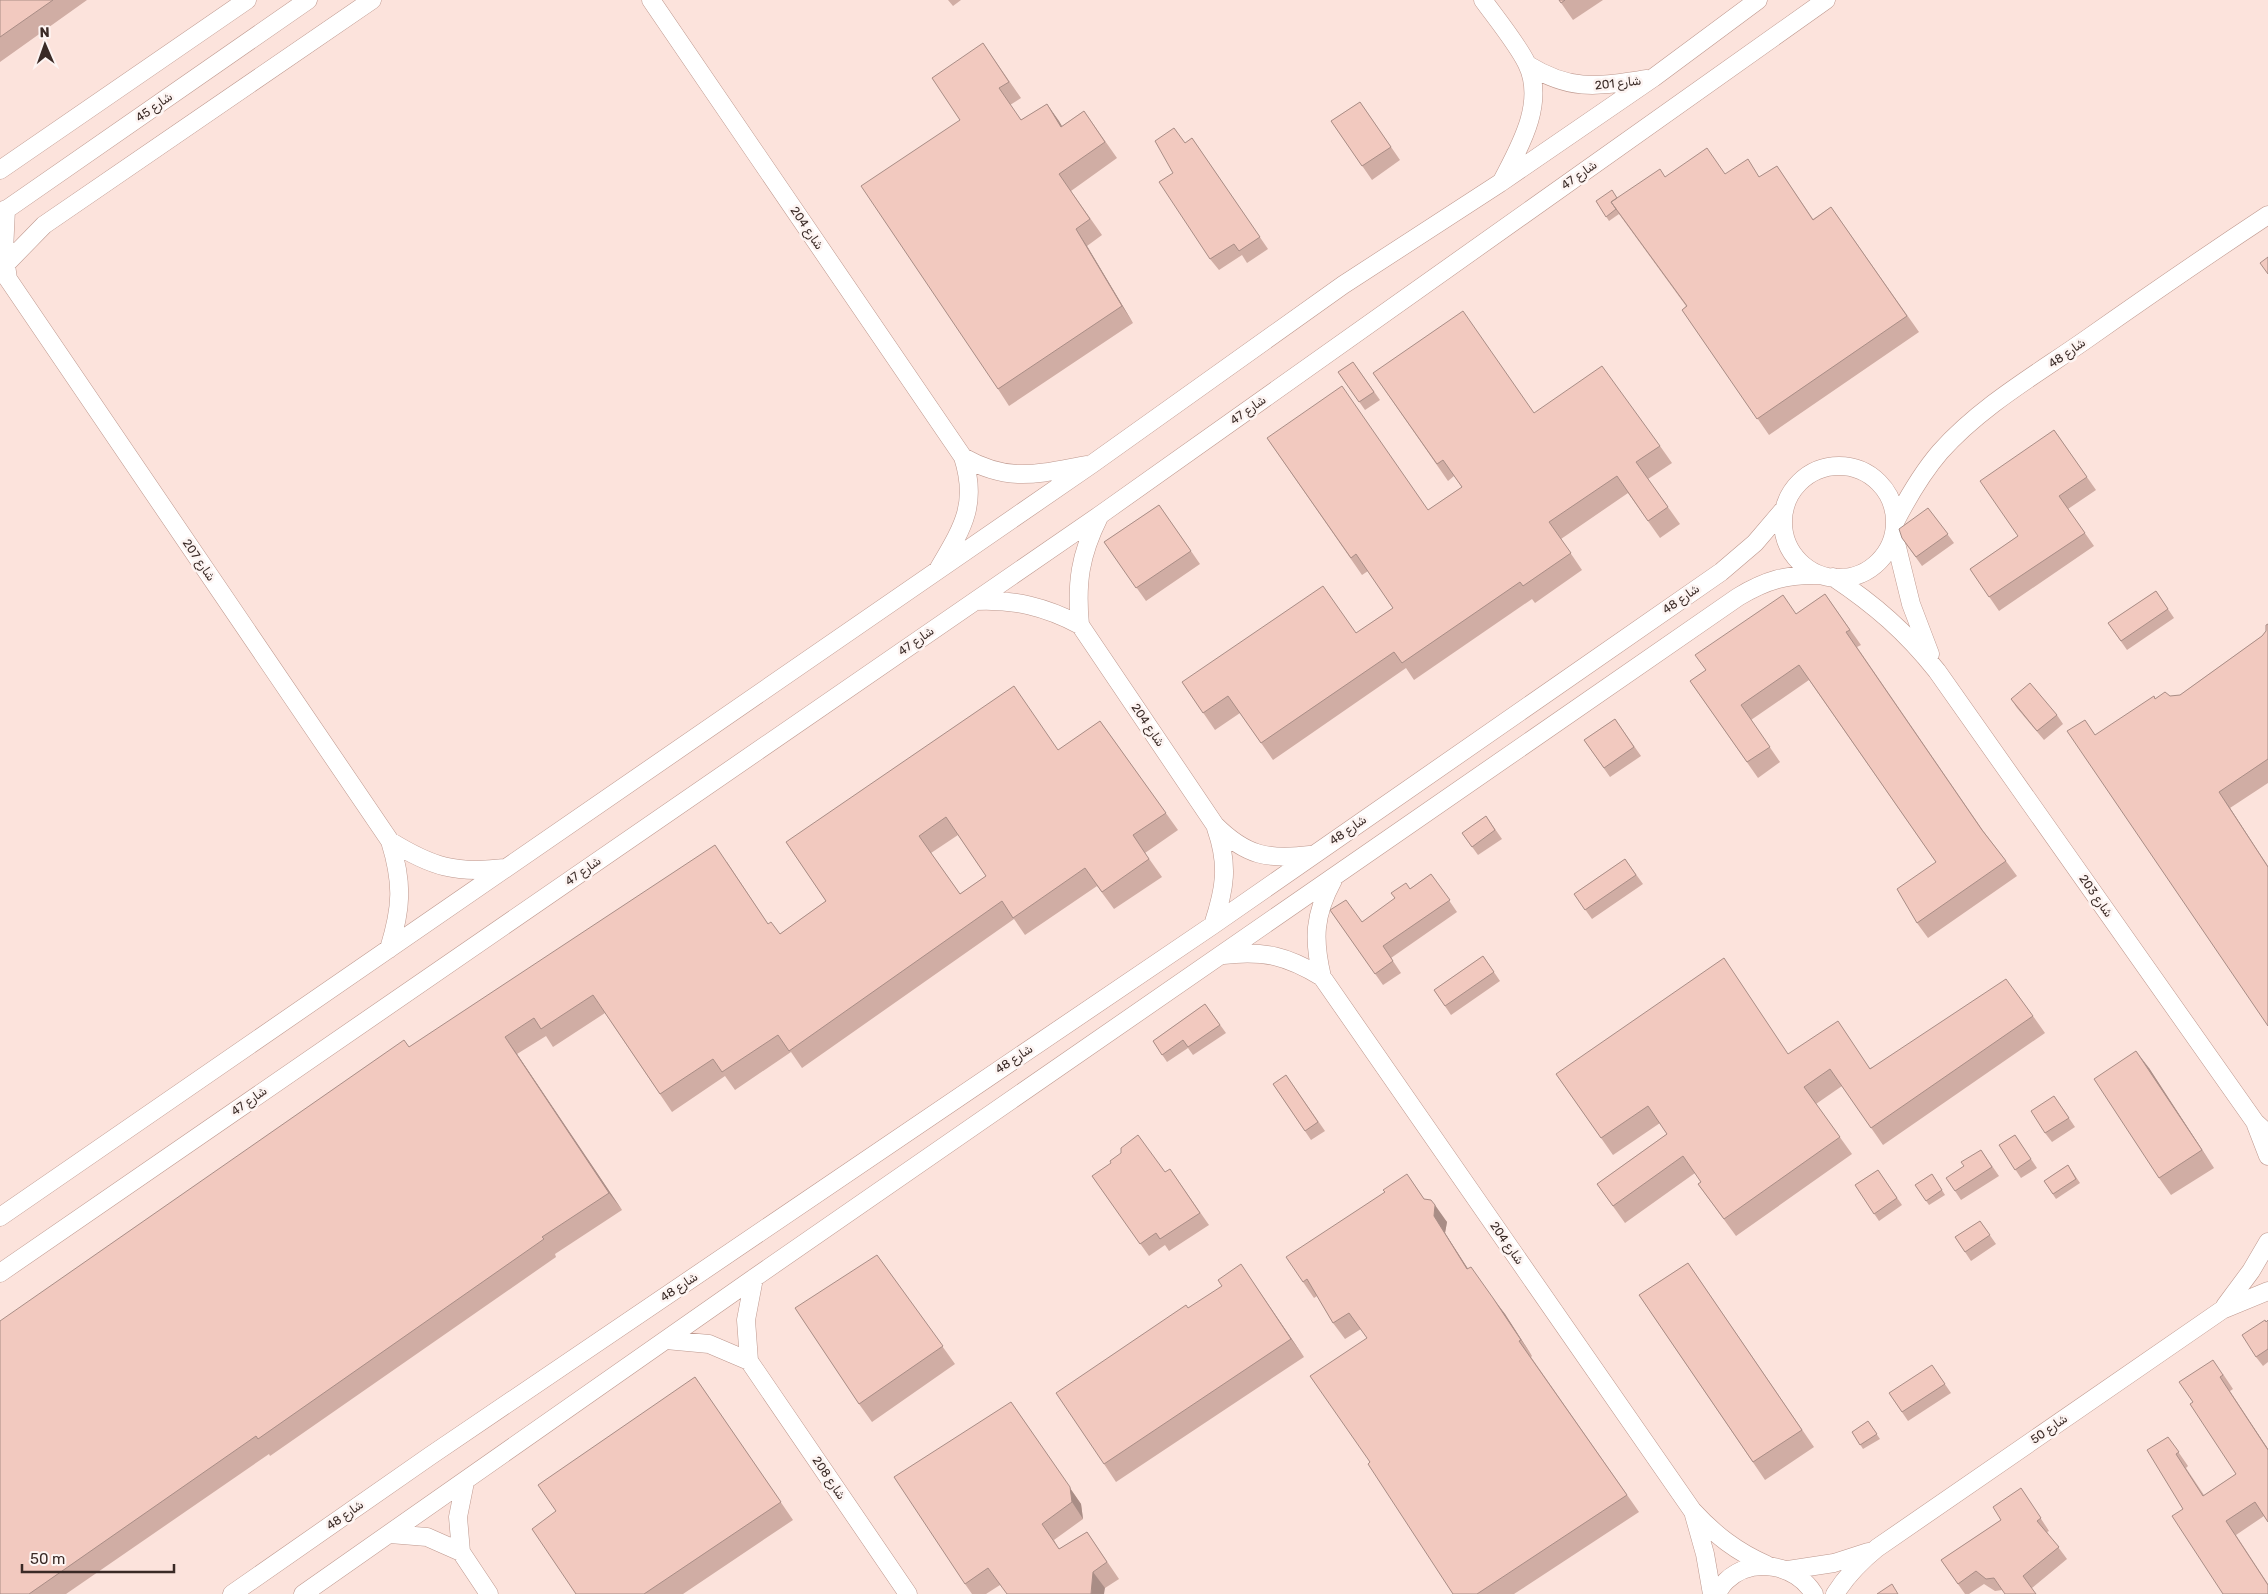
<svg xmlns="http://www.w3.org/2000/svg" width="2268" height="1594" font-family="Rubik,'Noto Sans Arabic',sans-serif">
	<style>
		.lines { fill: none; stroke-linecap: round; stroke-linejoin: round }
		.minor-casing { stroke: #bd978d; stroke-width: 19 }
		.minor { stroke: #fff; stroke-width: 18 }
		.wall { fill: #d0ada4; fill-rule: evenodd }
		.shaded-wall { fill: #a98d86 }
		.building { fill: #f2c9bf; stroke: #a98d86; fill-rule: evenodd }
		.labels { text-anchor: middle; stroke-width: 5; stroke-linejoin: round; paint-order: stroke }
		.street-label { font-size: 12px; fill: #3a2a26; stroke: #fdf4f2 }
	</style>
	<rect width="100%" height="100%" fill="#fce3dc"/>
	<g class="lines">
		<defs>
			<path id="minor" d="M 651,0 L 963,457 C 978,504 963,527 939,568
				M 1483,0 C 1496,18 1518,45 1527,64 C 1546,103 1519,148 1502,181
				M 1528,65 C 1572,92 1598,86 1647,79
				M 0,170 L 247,0
				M 6,209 L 4,251 L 8,279 L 390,841 C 403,883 402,907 389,949
				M 0,214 L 308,0
				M 5,265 L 44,225 L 372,0
				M 963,457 C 1009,483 1037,474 1086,465
				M1783 522a56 56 0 1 1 112 0a56 56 0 1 1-112 0Z
				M 1099,517 C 1080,555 1076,583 1080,625 L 1215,825 C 1246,856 1268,860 1310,855
				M 1895,522 C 1908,497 1922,473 1940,452 C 1980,407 2035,375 2084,341 C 2145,298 2206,256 2268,215
				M 1894,535 L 1911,604 L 1930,654
				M 1833,577 C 1875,605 1906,632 1937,671 L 2255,1122 L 2268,1134
				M 975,601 C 1014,599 1046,607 1080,625
				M 390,841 C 432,867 456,874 505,868
				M 1333,880 C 1314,915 1313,939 1322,977 L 1692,1510 C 1715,1535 1737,1552 1767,1565
				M 1213,925 C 1225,889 1229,865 1216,828
				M 1223,955 C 1264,950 1287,956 1322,977
				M 2256,1125 L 2268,1156
				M 0,1217 L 1092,464 L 1343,285 L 1500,183 L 1653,78 L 1758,0
				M 0,1273 L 1100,515 L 1826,0
				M 754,1278 L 746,1320 L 749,1361 L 908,1594
				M 2225,1306 L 2251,1271 L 2268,1242
				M 666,1340 L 709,1344 L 749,1361
				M 465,1482 L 458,1517 L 461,1552 L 489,1594
				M 1694,1515 L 1705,1554 L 1712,1594
				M 390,1534 L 427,1537 L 461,1552
				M 1788,1570 L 1834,1563 L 1868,1552
				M 232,1594 L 430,1456 L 1213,925 L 1721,572 L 1755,543 L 1784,509
				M 303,1594 L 754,1278 L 1738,597 C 1766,580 1787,574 1820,575
				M 1717,1594 C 1719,1590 1722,1585 1726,1581 C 1752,1556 1796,1564 1814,1594
				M 1835,1594 C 1847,1575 1861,1561 1877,1548 L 2222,1310 L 2268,1291"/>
		</defs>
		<use href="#minor" class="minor-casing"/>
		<use href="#minor" class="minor"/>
	</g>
	<path class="wall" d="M 0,0 L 87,0 L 0,62 Z
		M 948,0 L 961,0 L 953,6 Z
		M 1559,0 L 1603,0 L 1573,20 Z
		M 983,43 L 1021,98 L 1010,105 L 1021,120 L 1047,104 L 1062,126 L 1084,111 L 1117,158 L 1071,191 L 1102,235 L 1087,246 L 1133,323 L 1009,406 L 998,389 L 960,120 Z
		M 1360,102 L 1400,160 L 1372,180 L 1331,121 Z
		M 1192,138 L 1268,249 L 1247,263 L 1242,255 L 1219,270 L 1210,259 L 1173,173 L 1185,143 Z
		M 1777,166 L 1813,219 L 1831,207 L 1919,332 L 1769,435 L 1682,310 L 1686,306 L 1619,214 L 1609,221 L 1596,201 L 1617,198 L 1665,177 L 1725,174 L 1760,177 Z
		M 1353,362 L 1380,400 L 1365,410 L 1338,372 Z
		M 1373,373 L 1534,413 L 1660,446 L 1672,463 L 1648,479 L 1680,524 L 1660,538 L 1628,493 L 1561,539 L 1582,570 L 1535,603 L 1532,599 L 1414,680 L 1406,668 L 1273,760 L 1240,713 L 1215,730 L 1182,682 L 1356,633 L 1393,608 L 1368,571 L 1362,575 L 1267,438 L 1428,510 L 1462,487 L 1454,476 L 1448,481 Z
		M 2054,430 L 2096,490 L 2068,509 L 2094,546 L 1999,611 L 1970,569 L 2018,536 Z
		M 1159,505 L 1200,564 L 1146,601 L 1104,542 Z
		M 1928,508 L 1954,543 L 1922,566 L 1902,538 Z
		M 2156,591 L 2174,618 L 2127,650 L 2108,623 Z
		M 1825,594 L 1861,645 L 1857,647 L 1984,832 L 2006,861 L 2017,876 L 1928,938 L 1917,923 L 1936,862 L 1809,680 L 1751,720 L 1780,762 L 1758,778 L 1690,681 L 1796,614 Z
		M 2268,624 L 2268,783 L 2230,808 L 2268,866 L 2268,1026 L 2096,735 L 2155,699 L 2180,695 L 2262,636 L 2266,631 Z
		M 2011,699 L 2057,715 L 2063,724 L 2044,740 L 2017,708 Z
		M 1615,719 L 1641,756 L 1610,777 L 1584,740 Z
		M 1100,721 L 1178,830 L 1145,853 L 1162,877 L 1114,909 L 1097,886 L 1025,935 L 1014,919 L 802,1068 L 791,1052 L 735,1090 L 725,1076 L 672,1112 L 605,1013 L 553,1047 L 546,1036 L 517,1054 L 622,1210 L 555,1254 L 556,1257 L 270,1456 L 269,1454 L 66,1594 L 0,1594 L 409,1047 L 727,862 L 768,924 L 780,934 L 826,901 L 786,842 L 1059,750 ZM 958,835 L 986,876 L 960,894 L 931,853 Z
		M 1486,816 L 1502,839 L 1478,855 L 1462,833 Z
		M 1625,859 L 1643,884 L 1592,919 L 1574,894 Z
		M 1431,874 L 1457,912 L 1391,958 L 1401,973 L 1383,985 L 1330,910 L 1362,922 Z
		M 1483,956 L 1500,981 L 1451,1015 L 1434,990 Z
		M 1205,1004 L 1226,1033 L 1193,1055 L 1188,1048 L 1167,1062 L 1153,1041 Z
		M 2033,1016 L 2045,1033 L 1883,1145 L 1842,1086 L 1816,1104 L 1852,1154 L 1736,1236 L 1698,1184 L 1701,1182 L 1695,1173 L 1625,1223 L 1597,1184 L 1667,1134 L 1660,1123 L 1613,1155 L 1556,1074 L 1789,1054 L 1870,1068 Z
		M 2149,1068 L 2214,1168 L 2171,1195 L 2159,1178 Z
		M 1286,1075 L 1325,1131 L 1311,1140 L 1273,1084 Z
		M 2054,1096 L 2075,1127 L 2052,1142 L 2045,1133 Z
		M 2015,1135 L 2037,1168 L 2021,1178 L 1999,1145 Z
		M 1981,1150 L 1999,1176 L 1961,1200 L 1955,1191 L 1964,1166 Z
		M 2068,1165 L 2080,1183 L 2056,1199 L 2044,1181 Z
		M 1170,1169 L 1209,1225 L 1169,1251 L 1165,1245 L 1149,1256 L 1092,1176 L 1165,1172 Z
		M 1878,1170 L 1902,1205 L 1879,1221 L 1855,1185 Z
		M 1932,1174 L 1945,1195 L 1929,1205 L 1915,1185 Z
		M 1425,1199 L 1447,1222 L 1445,1233 L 1468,1269 L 1505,1314 L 1532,1356 L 1531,1357 L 1639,1512 L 1514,1594 L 1453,1594 L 1370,1462 L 1367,1338 L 1361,1329 L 1345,1339 L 1333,1323 L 1317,1296 L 1314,1298 L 1303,1282 Z
		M 1980,1221 L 1996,1244 L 1971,1261 L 1955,1237 Z
		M 877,1255 L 955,1364 L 872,1422 L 859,1404 Z
		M 1688,1263 L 1814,1447 L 1765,1480 L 1639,1295 Z
		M 1253,1282 L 1304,1357 L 1116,1482 L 1104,1464 L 1188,1308 Z
		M 2268,1320 L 2268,1362 L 2263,1366 L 2256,1357 L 2266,1322 Z
		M 1938,1374 L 1951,1393 L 1908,1421 L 1889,1393 Z
		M 2223,1374 L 2233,1389 L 2230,1391 L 2268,1449 L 2268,1522 L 2264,1516 L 2236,1535 L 2268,1584 L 2268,1594 L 2183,1509 L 2168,1437 L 2188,1466 L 2186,1468 L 2204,1495 L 2236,1474 L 2193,1402 Z
		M 695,1377 L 793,1520 L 683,1594 L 576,1594 L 556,1511 Z
		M 1011,1402 L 1081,1504 L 1083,1519 L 1054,1540 L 1059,1549 L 1087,1532 L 1119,1579 L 1105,1588 L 1000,1585 L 986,1594 L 972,1594 L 965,1584 Z
		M 1868,1421 L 1880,1439 L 1863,1449 L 1852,1432 Z
		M 2021,1488 L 2049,1531 L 2047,1532 L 2067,1559 L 2032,1588 L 2002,1590 L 1995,1591 L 1984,1584 L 1969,1594 L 1965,1594 L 1941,1560 L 2001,1520 Z"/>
	<path class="shaded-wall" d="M 1047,104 L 1059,121 L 1072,144 L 1061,127 Z
		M 1076,229 L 1087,246 L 1133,323 L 1122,306 Z
		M 2219,792 L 2230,808 L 2268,867 Z
		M 505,1037 L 517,1054 L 622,1210 L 609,1193 Z
		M 2136,1051 L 2149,1068 L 2214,1168 Z
		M 1407,1174 L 1434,1214 L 1435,1205 L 1447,1222 L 1445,1233 L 1479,1286 L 1467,1269 Z
		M 1241,1264 L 1253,1282 L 1304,1357 L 1291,1339 Z
		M 1493,1298 L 1505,1314 L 1532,1356 L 1521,1340 Z
		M 2220,1377 L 2268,1449 L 2268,1450 Z
		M 1022,1419 L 1081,1504 L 1083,1519 L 1072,1502 Z
		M 1093,1572 L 1105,1588 L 1104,1594 L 1091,1594 Z"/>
	<path class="building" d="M 0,0 L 53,0 L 0,37 Z
		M 1559,0 L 1565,0 L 1561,3 Z
		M 983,43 L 1009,82 L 999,88 L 1021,120 L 1047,104 L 1061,127 L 1084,111 L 1105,142 L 1059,174 L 1090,219 L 1076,229 L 1122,306 L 998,389 L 861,186 L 960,120 L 932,78 Z
		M 1360,102 L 1391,147 L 1362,166 L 1331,121 Z
		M 1174,128 L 1185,143 L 1192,138 L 1260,237 L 1239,251 L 1234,244 L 1210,259 L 1159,182 L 1173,173 L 1155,141 Z
		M 1707,148 L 1725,174 L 1748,159 L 1759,177 L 1777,166 L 1813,220 L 1831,207 L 1907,316 L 1757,419 L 1682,310 L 1687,306 L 1611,202 L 1660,169 L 1665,177 Z
		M 1612,190 L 1617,198 L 1611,202 L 1616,209 L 1606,217 L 1596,201 Z
		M 2268,257 L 2268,274 L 2260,263 Z
		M 1463,311 L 1534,413 L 1602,366 L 1660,446 L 1636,462 L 1668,507 L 1648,521 L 1617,476 L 1549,522 L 1571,553 L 1523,586 L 1520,582 L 1402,663 L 1394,652 L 1261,743 L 1228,696 L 1203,713 L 1182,682 L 1323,586 L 1356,633 L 1393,608 L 1356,554 L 1351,558 L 1267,438 L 1342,386 L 1428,510 L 1462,487 L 1443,460 L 1437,464 L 1373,373 Z
		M 1353,362 L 1374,392 L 1359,402 L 1338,372 Z
		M 2054,430 L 2087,477 L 2059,496 L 2085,533 L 1989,597 L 1970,569 L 2018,536 L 1980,481 Z
		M 1159,505 L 1191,551 L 1136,588 L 1104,542 Z
		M 1928,508 L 1948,534 L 1916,557 L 1902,538 L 1899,529 Z
		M 2156,591 L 2168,609 L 2121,641 L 2108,623 Z
		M 1825,594 L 1850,630 L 1846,632 L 1982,830 L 2006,861 L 1917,923 L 1897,889 L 1936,862 L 1799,665 L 1741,705 L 1770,747 L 1747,762 L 1690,681 L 1706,670 L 1695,655 L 1783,595 L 1796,614 Z
		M 2268,624 L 2268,759 L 2219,792 L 2268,867 L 2268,1026 L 2067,731 L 2085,720 L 2095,735 L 2154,696 L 2155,699 L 2165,692 L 2170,696 L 2180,695 L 2262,636 L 2266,631 L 2266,625 Z
		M 2030,683 L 2057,715 L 2037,731 L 2011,699 Z
		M 1014,686 L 1058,750 L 1100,721 L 1166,813 L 1133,835 L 1149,859 L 1102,892 L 1085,868 L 1013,918 L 1002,901 L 789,1051 L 778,1035 L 722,1072 L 713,1059 L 660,1094 L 593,995 L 541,1029 L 534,1018 L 505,1037 L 609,1193 L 542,1237 L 544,1239 L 258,1439 L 256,1436 L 29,1594 L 0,1594 L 0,1321 L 404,1040 L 409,1047 L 715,845 L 768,924 L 771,922 L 780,934 L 826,901 L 786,842 ZM 946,817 L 986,876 L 960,894 L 919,836 Z
		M 1615,719 L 1634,747 L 1604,768 L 1584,740 Z
		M 1486,816 L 1495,830 L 1472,847 L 1462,833 Z
		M 1625,859 L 1636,875 L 1585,910 L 1574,894 Z
		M 1431,874 L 1450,900 L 1383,946 L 1393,961 L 1375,974 L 1330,910 L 1346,900 L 1362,922 L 1395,898 L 1391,893 L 1406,883 L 1410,889 Z
		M 1483,956 L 1494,972 L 1445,1006 L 1434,990 Z
		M 1724,958 L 1788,1054 L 1838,1021 L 1870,1069 L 2006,979 L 2033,1016 L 1871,1128 L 1830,1069 L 1804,1087 L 1840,1137 L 1724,1219 L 1698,1184 L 1701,1182 L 1683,1156 L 1613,1206 L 1597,1184 L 1667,1134 L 1648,1106 L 1601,1138 L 1556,1074 Z
		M 1205,1004 L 1220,1025 L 1188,1047 L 1183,1040 L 1162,1055 L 1153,1041 Z
		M 2136,1051 L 2202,1150 L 2159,1178 L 2094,1079 Z
		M 1286,1075 L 1318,1122 L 1305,1131 L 1273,1084 Z
		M 2054,1096 L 2069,1118 L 2045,1133 L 2031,1111 Z
		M 1138,1135 L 1165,1172 L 1170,1169 L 1200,1213 L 1160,1239 L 1156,1233 L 1140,1244 L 1092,1176 L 1111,1163 L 1110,1161 L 1121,1153 L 1121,1148 Z
		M 2015,1135 L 2031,1159 L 2015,1170 L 1999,1145 Z
		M 1981,1150 L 1992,1167 L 1955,1191 L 1946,1178 L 1964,1166 L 1961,1162 Z
		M 2068,1165 L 2076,1179 L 2053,1194 L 2044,1181 Z
		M 1878,1170 L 1897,1198 L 1874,1214 L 1855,1185 Z
		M 1407,1174 L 1424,1199 L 1431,1200 L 1435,1205 L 1434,1216 L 1467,1269 L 1471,1267 L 1493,1298 L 1521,1340 L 1519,1341 L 1627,1495 L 1477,1594 L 1453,1594 L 1368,1464 L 1370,1462 L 1310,1376 L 1367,1338 L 1349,1313 L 1333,1323 L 1307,1279 L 1303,1282 L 1286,1257 L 1385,1192 L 1383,1190 Z
		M 1932,1174 L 1942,1190 L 1926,1201 L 1915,1185 Z
		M 1980,1221 L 1990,1235 L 1965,1252 L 1955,1237 Z
		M 877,1255 L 943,1346 L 859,1404 L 795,1308 Z
		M 1688,1263 L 1802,1430 L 1753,1462 L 1639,1295 Z
		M 1241,1264 L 1291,1339 L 1104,1464 L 1056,1393 L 1186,1305 L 1188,1308 L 1222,1286 L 1218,1280 Z
		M 2265,1320 L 2266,1322 L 2268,1320 L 2268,1349 L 2256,1357 L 2242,1335 Z
		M 2213,1360 L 2223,1375 L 2220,1377 L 2268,1450 L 2268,1522 L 2255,1502 L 2226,1521 L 2268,1585 L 2268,1594 L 2223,1594 L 2172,1516 L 2183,1509 L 2147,1450 L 2168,1437 L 2179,1452 L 2176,1454 L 2203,1496 L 2236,1474 L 2190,1404 L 2193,1402 L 2179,1382 Z
		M 1932,1365 L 1945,1384 L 1902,1412 L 1889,1393 Z
		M 695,1377 L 781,1502 L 644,1594 L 576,1594 L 532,1529 L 556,1511 L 538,1485 Z
		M 1011,1402 L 1070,1487 L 1072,1502 L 1042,1524 L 1059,1549 L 1087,1532 L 1107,1562 L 1093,1572 L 1091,1594 L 1007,1594 L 988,1568 L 965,1584 L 894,1477 Z
		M 1868,1421 L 1877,1434 L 1860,1445 L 1852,1432 Z
		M 2021,1488 L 2041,1518 L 2037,1521 L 2059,1547 L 2023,1576 L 2036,1594 L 2005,1594 L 1994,1578 L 1986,1579 L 1976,1571 L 1958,1584 L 1941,1560 L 2001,1520 L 1993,1507 Z
		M 1892,1584 L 1898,1594 L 1877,1594 Z"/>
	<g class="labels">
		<g class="street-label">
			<text transform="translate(1618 83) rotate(-6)" y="4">شارع 201</text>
			<text transform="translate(154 107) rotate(-35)" y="4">شارع 45</text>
			<text transform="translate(1579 175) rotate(-35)" y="4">شارع 47</text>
			<text transform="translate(807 228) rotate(56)" y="4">شارع 204</text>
			<text transform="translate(2067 353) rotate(-35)" y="4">شارع 48</text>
			<text transform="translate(1248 410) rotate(-35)" y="4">شارع 47</text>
			<text transform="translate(199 560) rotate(56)" y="4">شارع 207</text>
			<text transform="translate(1681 599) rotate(-35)" y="4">شارع 48</text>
			<text transform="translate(916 641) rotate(-35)" y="4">شارع 47</text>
			<text transform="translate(1148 725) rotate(56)" y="4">شارع 204</text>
			<text transform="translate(1348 830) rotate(-35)" y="4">شارع 48</text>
			<text transform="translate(583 871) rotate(-35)" y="4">شارع 47</text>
			<text transform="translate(2096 896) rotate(55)" y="4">شارع 203</text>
			<text transform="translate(1014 1059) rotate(-34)" y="4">شارع 48</text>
			<text transform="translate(249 1101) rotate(-35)" y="4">شارع 47</text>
			<text transform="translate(1507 1243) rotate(55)" y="4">شارع 204</text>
			<text transform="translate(679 1287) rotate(-34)" y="4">شارع 48</text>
			<text transform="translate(2049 1429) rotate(-35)" y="4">شارع 50</text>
			<text transform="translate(829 1478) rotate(56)" y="4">شارع 208</text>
			<text transform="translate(345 1515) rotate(-35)" y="4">شارع 48</text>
		</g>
	</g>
	<g transform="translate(45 45) rotate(358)" stroke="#fdf4f2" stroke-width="4" paint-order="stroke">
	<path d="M0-4L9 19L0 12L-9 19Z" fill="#3a2a26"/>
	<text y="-8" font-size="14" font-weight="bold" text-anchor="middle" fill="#3a2a26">N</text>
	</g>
	<path d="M22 1564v8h152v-8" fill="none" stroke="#3a2a26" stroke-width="2.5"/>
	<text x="30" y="1564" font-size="15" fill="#3a2a26" stroke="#fdf4f2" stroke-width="4" paint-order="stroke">50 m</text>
</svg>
